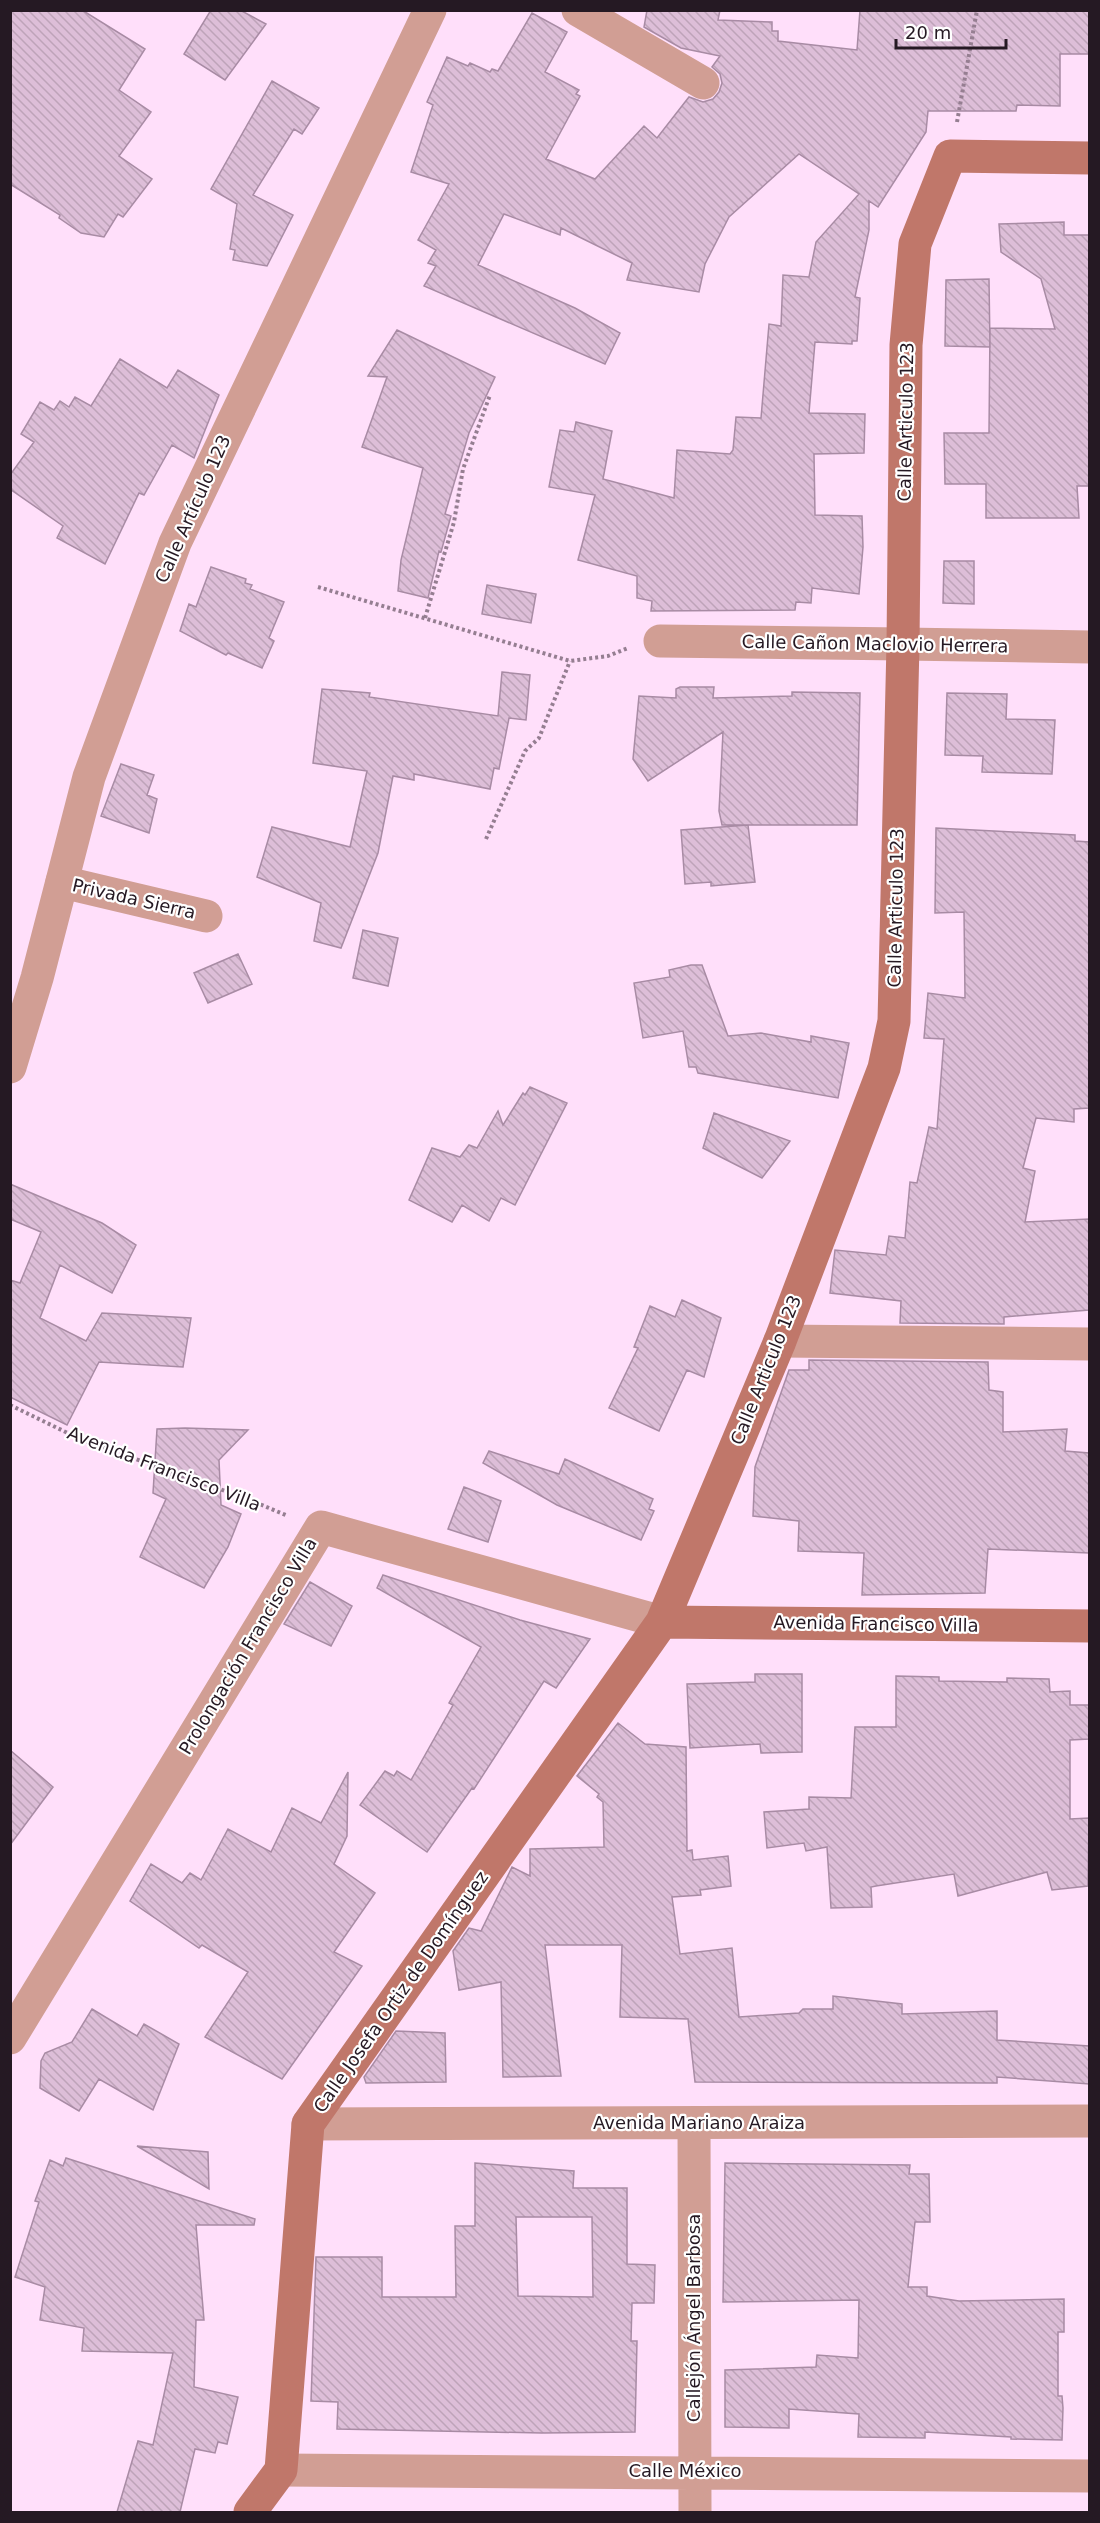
<svg xmlns="http://www.w3.org/2000/svg" width="1100" height="2523" font-family="'DejaVu Sans',sans-serif">
	<style>
		.building { fill: url(#building-back-hatch); stroke: #a88ba4; stroke-width: 1.5; fill-rule: evenodd }
		.lines { fill: none; stroke-linecap: round; stroke-linejoin: round }
		.path { stroke: #957e91; stroke-width: 4; stroke-dasharray: 3 3; stroke-linecap: butt }
		.minor { stroke: #d19e94; stroke-width: 33 }
		.tertiary { stroke: #d19e94; stroke-width: 33 }
		.secondary { stroke: #c0776a; stroke-width: 33 }
		.labels { text-anchor: middle; stroke-width: 4.5; stroke-linejoin: round; paint-order: stroke }
		.street-label { font-size: 18px; fill: #251923; stroke: #fff }
	</style>
	<defs>
		<pattern id="building-back-hatch" width="6" height="6" patternUnits="userSpaceOnUse" patternTransform="scale(1.5)"><rect width="6" height="6" fill="#ddbed8"/><path d="M-1 5l2 2M0 0l6 6M5-1l2 2" fill="none" stroke="#bea3b9"/></pattern>
	</defs>
	<rect width="100%" height="100%" fill="#ffdffa"/>
	<path class="building" d="M 10,10 L 82,10 L 145,49 L 119,90 L 151,112 L 119,156 L 152,179 L 123,217 L 118,214 L 104,237 L 81,233 L 59,218 L 60,215 L 10,184 Z
		M 211,10 L 240,10 L 266,24 L 225,80 L 184,54 Z
		M 647,10 L 720,10 L 718,20 L 772,22 L 772,31 L 778,31 L 778,41 L 857,50 L 860,10 L 1089,10 L 1089,54 L 1060,54 L 1060,106 L 1017,105 L 1016,111 L 928,111 L 926,132 L 878,207 L 869,201 L 869,230 L 855,297 L 860,298 L 857,341 L 852,341 L 852,344 L 815,342 L 809,413 L 865,414 L 864,453 L 814,454 L 815,515 L 862,516 L 863,547 L 859,594 L 812,588 L 811,603 L 796,602 L 795,610 L 651,611 L 652,601 L 637,598 L 637,576 L 578,560 L 595,495 L 549,487 L 560,430 L 574,432 L 576,422 L 612,431 L 603,479 L 674,498 L 677,450 L 730,454 L 733,450 L 736,417 L 761,418 L 769,324 L 781,326 L 783,275 L 809,277 L 816,242 L 859,194 L 799,154 L 729,217 L 705,264 L 699,292 L 627,280 L 632,263 L 561,228 L 560,235 L 504,214 L 478,265 L 575,308 L 620,333 L 605,364 L 424,286 L 436,266 L 428,263 L 436,250 L 418,240 L 449,184 L 411,172 L 433,105 L 427,102 L 447,57 L 468,66 L 470,63 L 490,72 L 492,69 L 498,71 L 532,13 L 567,32 L 545,72 L 579,90 L 576,94 L 580,96 L 546,159 L 595,179 L 644,126 L 657,138 L 689,97 L 703,102 L 713,99 L 719,92 L 722,83 L 720,74 L 712,67 L 720,56 L 681,48 L 644,27 Z
		M 272,81 L 319,108 L 302,134 L 294,129 L 253,195 L 293,215 L 267,266 L 233,260 L 235,250 L 230,249 L 237,204 L 211,189 Z
		M 1064,222 L 1064,235 L 1089,235 L 1089,486 L 1077,486 L 1079,518 L 986,518 L 986,484 L 945,484 L 944,433 L 989,433 L 990,328 L 1055,329 L 1041,279 L 1001,252 L 999,224 Z
		M 989,279 L 990,347 L 945,346 L 946,280 Z
		M 397,330 L 495,377 L 469,433 L 445,514 L 451,516 L 441,552 L 439,551 L 428,598 L 398,591 L 401,560 L 423,468 L 362,447 L 387,377 L 368,376 Z
		M 120,359 L 167,388 L 178,370 L 219,395 L 194,458 L 172,445 L 144,495 L 139,493 L 105,564 L 57,538 L 63,526 L 10,489 L 10,475 L 34,442 L 21,434 L 40,402 L 54,410 L 60,401 L 69,407 L 75,397 L 91,406 Z
		M 944,561 L 974,561 L 974,604 L 943,603 Z
		M 211,567 L 246,579 L 245,583 L 252,585 L 250,589 L 284,602 L 269,638 L 274,641 L 262,668 L 228,653 L 226,655 L 180,631 L 189,604 L 196,607 Z
		M 487,585 L 536,594 L 531,623 L 482,614 Z
		M 502,672 L 530,675 L 526,720 L 509,718 L 499,769 L 494,768 L 490,789 L 414,774 L 414,780 L 393,776 L 378,853 L 341,948 L 314,941 L 321,903 L 257,877 L 272,827 L 350,847 L 367,771 L 313,763 L 322,689 L 370,693 L 369,697 L 498,716 Z
		M 680,687 L 714,687 L 713,698 L 792,696 L 792,692 L 860,693 L 857,825 L 722,825 L 719,811 L 723,732 L 648,781 L 633,759 L 639,696 L 676,698 L 676,689 Z
		M 947,693 L 1007,694 L 1006,719 L 1055,720 L 1052,774 L 982,772 L 983,756 L 945,755 Z
		M 121,764 L 154,775 L 147,795 L 157,799 L 149,833 L 101,816 Z
		M 748,825 L 755,882 L 711,886 L 711,882 L 685,884 L 681,830 Z
		M 936,828 L 1075,835 L 1075,841 L 1089,842 L 1089,1108 L 1074,1109 L 1074,1122 L 1036,1118 L 1023,1168 L 1035,1171 L 1025,1222 L 1089,1219 L 1089,1310 L 1004,1317 L 1004,1324 L 900,1323 L 901,1301 L 830,1293 L 835,1250 L 886,1255 L 889,1236 L 905,1238 L 910,1182 L 917,1183 L 929,1127 L 937,1129 L 944,1039 L 924,1038 L 928,993 L 965,998 L 964,912 L 935,913 Z
		M 363,930 L 398,938 L 388,986 L 353,978 Z
		M 238,954 L 252,984 L 208,1003 L 194,973 Z
		M 691,965 L 702,965 L 728,1036 L 761,1033 L 811,1042 L 811,1036 L 849,1043 L 838,1098 L 698,1073 L 696,1067 L 689,1067 L 683,1031 L 643,1038 L 634,983 L 670,977 L 669,970 Z
		M 530,1087 L 567,1103 L 515,1205 L 501,1198 L 489,1221 L 462,1205 L 452,1222 L 409,1200 L 432,1148 L 460,1157 L 469,1145 L 477,1148 L 498,1111 L 503,1125 L 523,1093 L 525,1095 Z
		M 714,1113 L 790,1141 L 762,1178 L 703,1148 Z
		M 10,1184 L 102,1223 L 136,1245 L 112,1293 L 60,1265 L 40,1318 L 86,1341 L 102,1313 L 191,1318 L 183,1367 L 99,1362 L 67,1425 L 10,1397 L 10,1280 L 20,1283 L 41,1232 L 10,1219 Z
		M 682,1300 L 721,1318 L 704,1377 L 687,1370 L 659,1431 L 609,1408 L 638,1348 L 634,1347 L 650,1306 L 675,1317 Z
		M 809,1360 L 988,1362 L 989,1390 L 1003,1392 L 1003,1432 L 1067,1429 L 1065,1451 L 1089,1453 L 1089,1553 L 988,1549 L 985,1593 L 862,1595 L 864,1553 L 798,1551 L 799,1521 L 753,1516 L 755,1467 L 789,1370 L 809,1370 Z
		M 185,1428 L 248,1430 L 219,1460 L 221,1505 L 241,1514 L 228,1547 L 204,1588 L 140,1557 L 166,1499 L 153,1493 L 157,1429 Z
		M 489,1451 L 559,1474 L 565,1459 L 653,1499 L 649,1509 L 654,1511 L 641,1540 L 557,1505 L 483,1463 Z
		M 464,1487 L 501,1501 L 488,1542 L 448,1529 Z
		M 383,1575 L 520,1620 L 590,1639 L 556,1688 L 544,1681 L 474,1789 L 472,1788 L 427,1852 L 360,1805 L 385,1771 L 394,1776 L 397,1771 L 411,1780 L 453,1705 L 449,1703 L 481,1647 L 377,1588 Z
		M 310,1582 L 352,1606 L 331,1646 L 284,1624 Z
		M 755,1674 L 802,1674 L 802,1752 L 761,1753 L 760,1744 L 690,1748 L 687,1684 L 755,1682 Z
		M 896,1676 L 939,1677 L 939,1681 L 1007,1682 L 1007,1678 L 1049,1679 L 1050,1692 L 1070,1691 L 1070,1705 L 1089,1705 L 1089,1739 L 1070,1740 L 1070,1819 L 1089,1818 L 1088,1886 L 1052,1890 L 1047,1872 L 958,1896 L 954,1874 L 876,1886 L 871,1887 L 872,1907 L 831,1908 L 827,1847 L 806,1851 L 804,1843 L 767,1848 L 764,1812 L 809,1809 L 809,1797 L 851,1798 L 855,1727 L 896,1727 Z
		M 618,1723 L 645,1744 L 686,1747 L 687,1851 L 692,1850 L 693,1860 L 728,1856 L 731,1886 L 700,1890 L 701,1895 L 672,1897 L 680,1954 L 732,1948 L 739,2017 L 799,2013 L 803,2009 L 833,2009 L 833,1996 L 902,2004 L 902,2014 L 997,2011 L 997,2040 L 1089,2046 L 1089,2084 L 997,2077 L 997,2083 L 695,2082 L 688,2019 L 620,2017 L 622,1945 L 545,1945 L 561,2076 L 503,2077 L 501,1982 L 459,1990 L 453,1951 L 469,1928 L 481,1931 L 512,1867 L 530,1876 L 530,1849 L 604,1847 L 603,1802 L 597,1797 L 599,1794 L 577,1776 Z
		M 10,1750 L 53,1787 L 10,1845 Z
		M 348,1772 L 347,1836 L 334,1864 L 375,1893 L 334,1952 L 362,1966 L 282,2079 L 205,2037 L 248,1972 L 202,1945 L 199,1948 L 130,1901 L 151,1864 L 182,1883 L 190,1873 L 201,1880 L 228,1829 L 271,1852 L 292,1808 L 321,1823 Z
		M 92,2009 L 137,2036 L 144,2024 L 179,2044 L 153,2110 L 99,2079 L 79,2111 L 40,2088 L 41,2061 L 45,2053 L 72,2042 Z
		M 396,2031 L 445,2033 L 446,2082 L 366,2083 L 364,2077 Z
		M 137,2146 L 208,2152 L 209,2189 Z
		M 66,2158 L 255,2219 L 254,2225 L 196,2225 L 204,2320 L 196,2320 L 194,2387 L 238,2397 L 227,2444 L 218,2442 L 215,2453 L 195,2449 L 180,2512 L 117,2512 L 138,2441 L 153,2445 L 173,2353 L 82,2351 L 84,2328 L 40,2320 L 45,2287 L 15,2277 L 39,2202 L 35,2201 L 50,2160 L 63,2166 Z
		M 475,2163 L 574,2171 L 573,2188 L 627,2188 L 627,2264 L 655,2265 L 654,2303 L 632,2303 L 631,2341 L 637,2341 L 635,2432 L 542,2433 L 337,2429 L 338,2402 L 311,2401 L 316,2257 L 382,2257 L 382,2297 L 456,2297 L 455,2226 L 475,2226 ZM 516,2217 L 592,2217 L 593,2297 L 518,2296 Z
		M 725,2163 L 910,2165 L 909,2174 L 929,2174 L 930,2222 L 915,2222 L 908,2287 L 927,2287 L 927,2296 L 959,2301 L 1064,2299 L 1064,2332 L 1058,2332 L 1058,2396 L 1062,2396 L 1063,2408 L 1062,2440 L 1011,2439 L 1011,2437 L 925,2432 L 925,2438 L 858,2437 L 859,2414 L 789,2409 L 789,2428 L 725,2427 L 725,2370 L 816,2367 L 817,2355 L 858,2358 L 859,2300 L 723,2302 Z"/>
	<g class="lines">
		<path class="path" d="M 957,122 L 977,10
			M 318,587 L 570,661 L 608,656 L 628,648
			M 425,618 L 454,522 L 463,469 L 490,395
			M 486,839 L 525,751 L 539,738 L 570,661
			M 10,1405 L 80,1439 L 250,1500 L 288,1516"/>
		<path class="minor" d="M 578,10 L 703,83
			M 660,641 L 903,644
			M 62,882 L 206,916
			M 780,1341 L 1090,1344
			M 10,2038 L 321,1527 L 662,1622
			M 694,2123 L 695,2512
			M 308,2124 L 1090,2121
			M 281,2470 L 1090,2476"/>
		<path class="tertiary" d="M 903,644 L 1090,647
			M 10,1067 L 37,978 L 89,777 L 175,543 L 430,10"/>
		<path class="secondary" d="M 662,1622 L 1090,1626
			M 250,2512 L 281,2470 L 308,2124 L 662,1622 L 780,1341 L 884,1068 L 894,1021 L 903,644 L 906,345 L 915,244 L 950,156 L 1090,158"/>
	</g>
	<g class="labels">
		<g class="street-label">
			<text transform="translate(906 422) rotate(-89)" y="6">Calle Articulo 123</text>
			<text transform="translate(193 509) rotate(-66)" y="6">Calle Artículo 123</text>
			<text transform="translate(875 644) rotate(1)" y="6">Calle Cañon Maclovio Herrera</text>
			<text transform="translate(134 899) rotate(13)" y="6">Privada Sierra</text>
			<text transform="translate(896 908) rotate(-89)" y="6">Calle Articulo 123</text>
			<text transform="translate(766 1370) rotate(-68)" y="6">Calle Articulo 123</text>
			<text transform="translate(164 1469) rotate(21)" y="6">Avenida Francisco Villa</text>
			<text transform="translate(876 1624) rotate(1)" y="6">Avenida Francisco Villa</text>
			<text transform="translate(248 1646) rotate(-59)" y="6">Prolongación Francisco Villa</text>
			<text transform="translate(401 1992) rotate(-55)" y="6">Calle Josefa Ortiz de Domínguez</text>
			<text x="699" y="2129">Avenida Mariano Araiza</text>
			<text transform="translate(694 2318) rotate(-90)" y="6">Callejón Ángel Barbosa</text>
			<text x="685" y="2477">Calle México</text>
		</g>
	</g>
	<rect width="1100" height="2523" fill="none" stroke="#251923" stroke-width="24"/>
	<path d="M896 39v9h110v-9" fill="none" stroke="#251923" stroke-width="3"/>
	<text x="905" y="39" font-size="18" fill="#251923" stroke="#ffffff" stroke-width="4.5" paint-order="stroke">20 m</text>
</svg>
